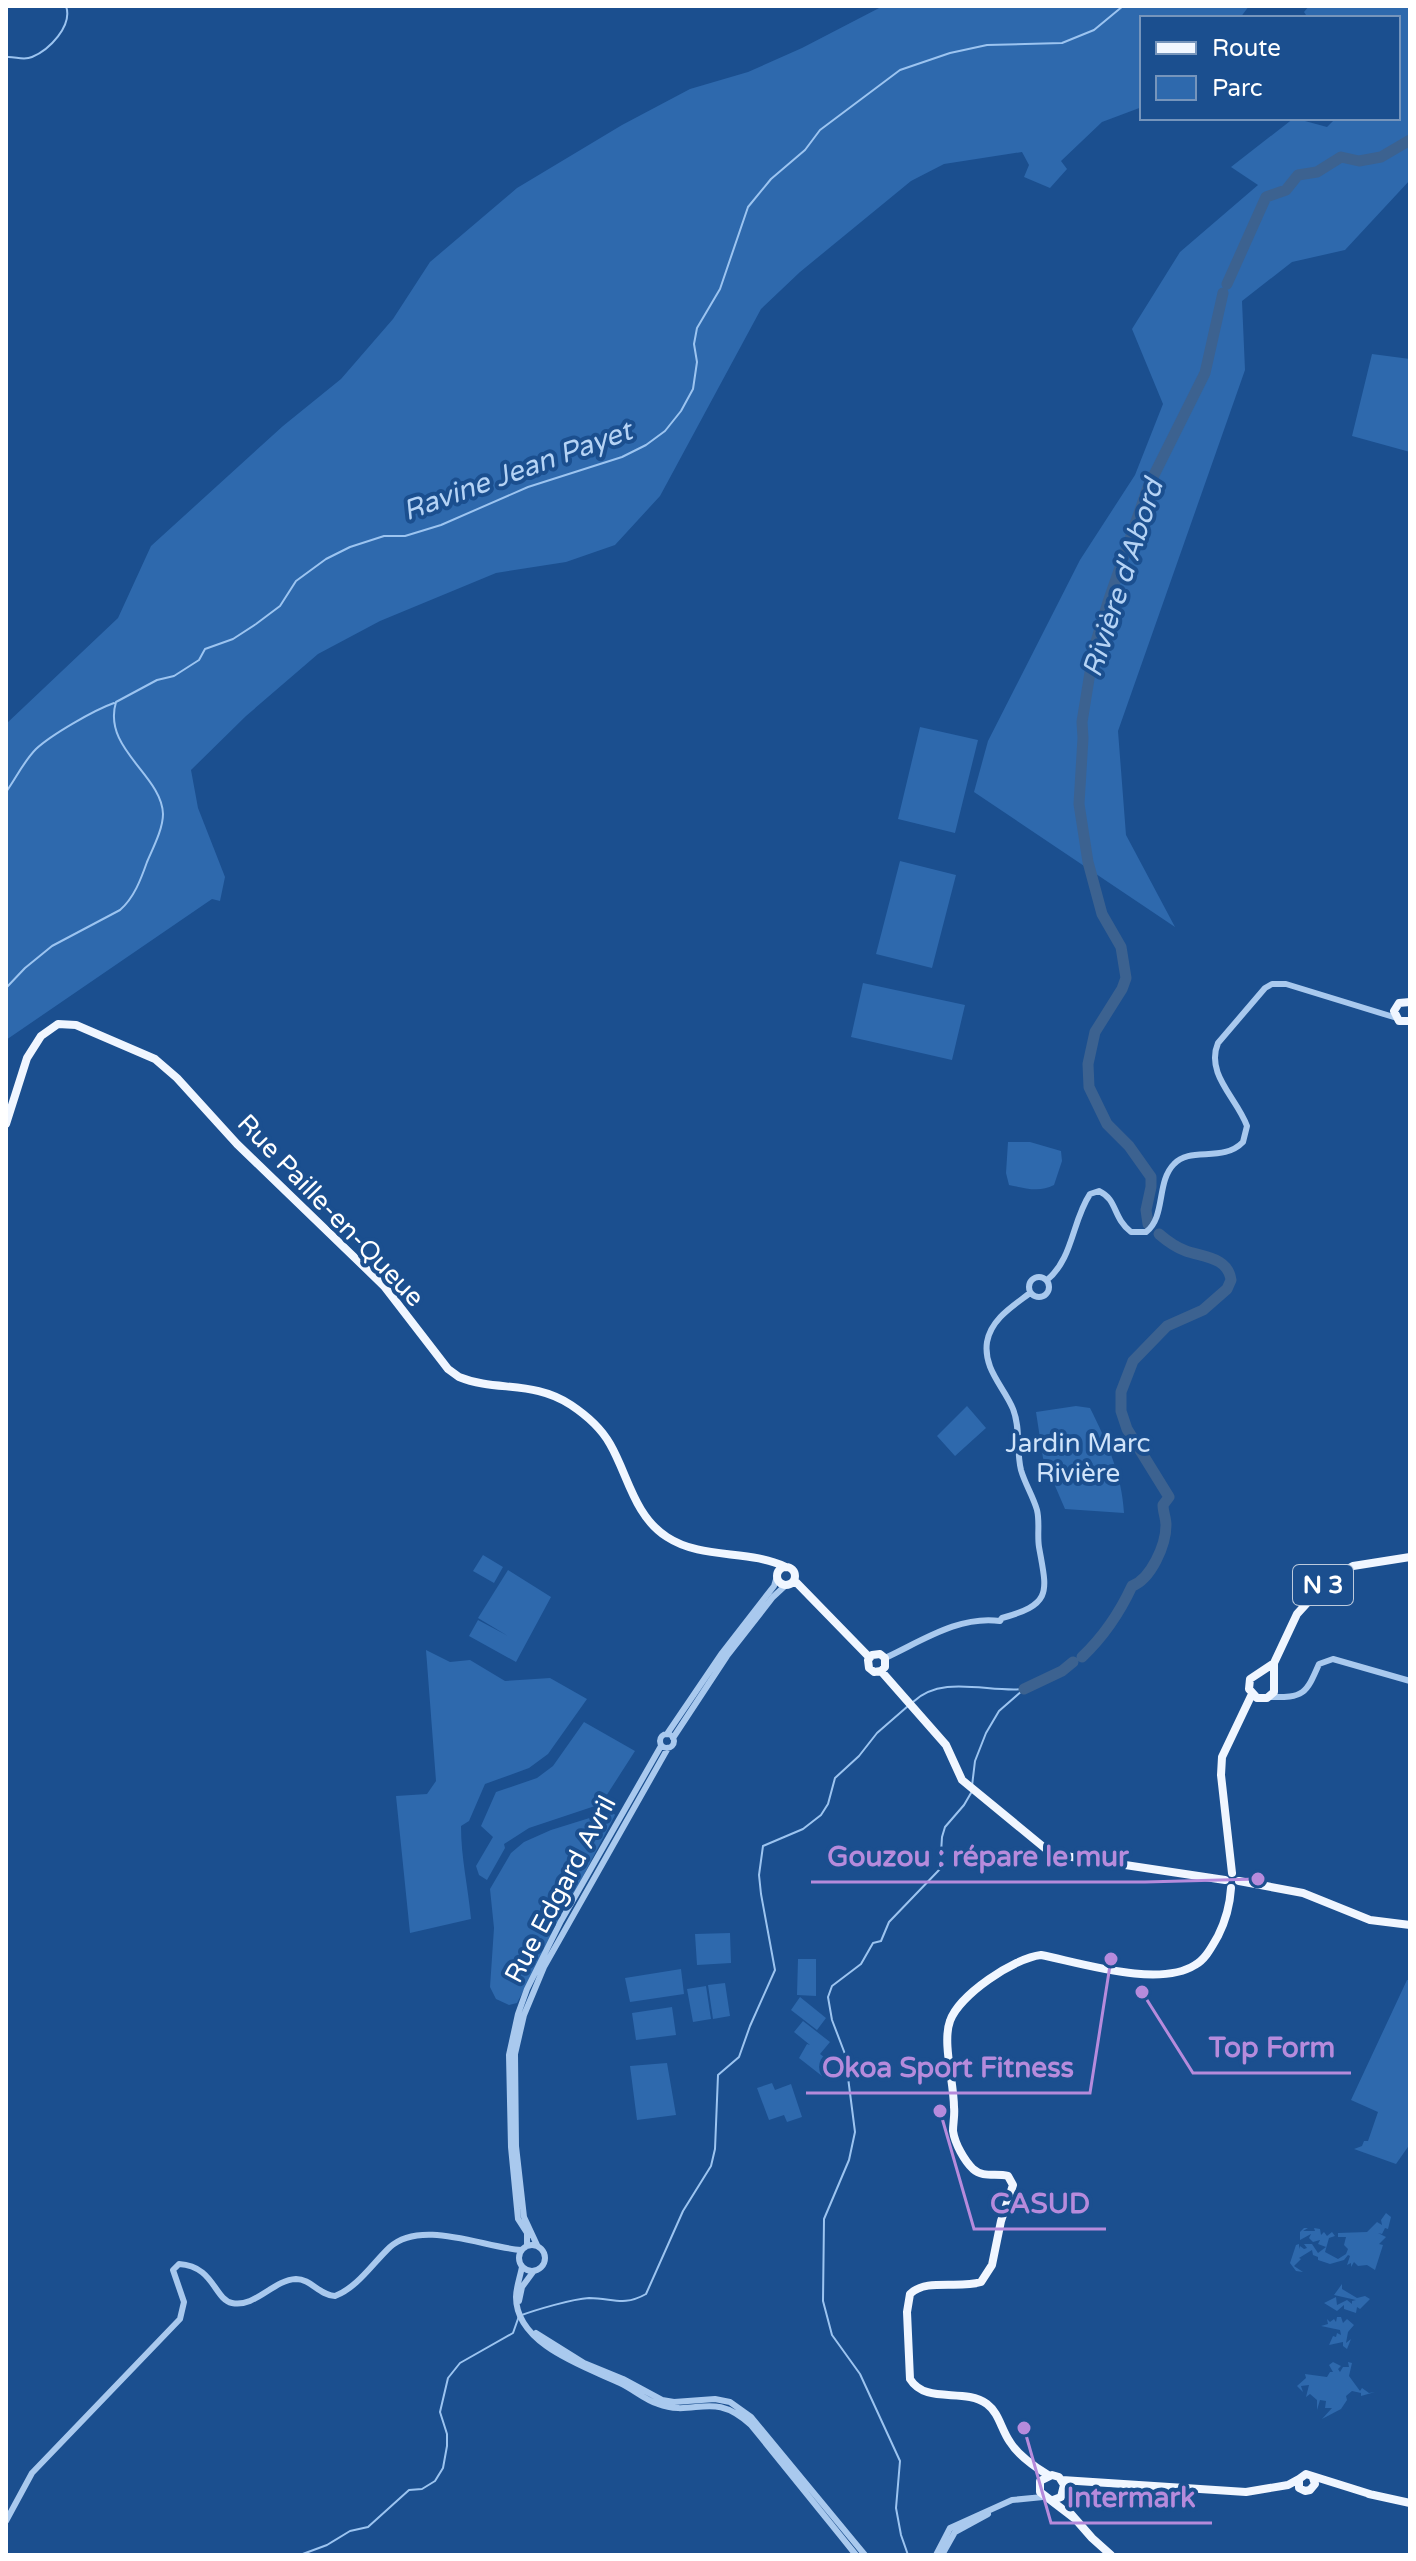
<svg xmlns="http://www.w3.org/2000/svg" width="1416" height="2561" font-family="'Varela Round',sans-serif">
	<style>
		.green { fill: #2e69ad }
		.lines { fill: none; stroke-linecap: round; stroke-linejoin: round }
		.stream { stroke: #9cc4f0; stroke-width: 2 }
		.river { stroke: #3c6290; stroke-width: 11 }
		.minor { stroke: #a9c9ee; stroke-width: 6 }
		.major { stroke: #f0f6ff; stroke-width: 8 }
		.labels { text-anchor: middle; stroke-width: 8; stroke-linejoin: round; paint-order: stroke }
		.shield { fill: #1b4f8f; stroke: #bbcadd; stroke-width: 2 }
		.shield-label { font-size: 24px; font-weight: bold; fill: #fff }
		.street-label { font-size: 26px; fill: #fff; stroke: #1b4f8f }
		.park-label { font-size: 26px; fill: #cfe3fa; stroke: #1b4f8f }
		.water-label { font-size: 28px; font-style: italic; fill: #b5d3f5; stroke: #1b4f8f }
		.leader { fill: none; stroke: #b68bdc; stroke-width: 3 }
		.callout-dot { fill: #b68bdc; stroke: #1b4f8f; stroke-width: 3 }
		.callout-label { font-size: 28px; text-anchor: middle; font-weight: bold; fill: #b68bdc; stroke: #1b4f8f; stroke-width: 8; stroke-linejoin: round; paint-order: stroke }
	</style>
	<rect width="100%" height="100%" fill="#1b4f8f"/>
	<path class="green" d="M 883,6 L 1249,6 L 1240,18 L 1142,18 L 1142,107 L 1102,122 L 1061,161 L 1067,169 L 1050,188 L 1024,177 L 1029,165 L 1022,152 L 944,164 L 911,181 L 800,272 L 761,309 L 660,496 L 615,545 L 566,562 L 496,573 L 380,621 L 318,654 L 246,716 L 191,770 L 198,808 L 225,877 L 220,901 L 212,899 L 6,1040 L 6,724 L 118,618 L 151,546 L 283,426 L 341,379 L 393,319 L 430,262 L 517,188 L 622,125 L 690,89 L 748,72 L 802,48 Z
		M 1309,6 L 1410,6 L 1410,180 L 1345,250 L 1292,262 L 1242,301 L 1245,370 L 1118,731 L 1126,835 L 1175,927 L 974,792 L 988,741 L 1080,560 L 1135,475 L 1163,404 L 1132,329 L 1180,252 L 1258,185 L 1231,167 L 1294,118 L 1327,127 L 1336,118 L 1398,118 L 1398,18 L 1308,18 L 1304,12 Z
		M 1372,354 L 1410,359 L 1410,452 L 1352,436 Z
		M 920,727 L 978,740 L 955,833 L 898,819 Z
		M 900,861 L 956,875 L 932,968 L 876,954 Z
		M 863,983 L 965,1005 L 952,1060 L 851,1037 Z
		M 1008,1142 L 1030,1142 L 1061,1151 L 1062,1161 L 1054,1185 C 1039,1193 1025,1188 1009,1185 L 1006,1173 Z
		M 967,1406 L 986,1428 L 955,1456 L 937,1436 Z
		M 1076,1406 L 1090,1408 C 1107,1442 1122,1475 1124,1513 L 1065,1509 L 1043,1458 L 1036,1412 Z
		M 483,1555 L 503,1567 L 494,1583 L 473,1571 Z
		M 508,1570 L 551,1597 L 516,1662 L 469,1636 L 478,1620 L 508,1636 L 478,1618 Z
		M 426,1650 L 450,1662 L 470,1660 L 505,1681 L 550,1678 L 587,1699 L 548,1754 L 529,1768 L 485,1784 L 469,1821 L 461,1826 C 461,1858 468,1886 471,1919 L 410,1933 L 396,1796 L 427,1794 L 436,1781 Z
		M 584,1722 L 635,1751 L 601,1804 L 529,1828 L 504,1844 L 505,1848 L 487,1880 L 479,1875 L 476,1866 L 493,1837 L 481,1826 L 496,1792 L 537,1778 L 553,1766 Z
		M 612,1811 L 615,1815 L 517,2003 L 509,2005 L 496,1999 L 490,1987 L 494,1928 L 490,1889 L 511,1853 L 524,1842 L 551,1830 Z
		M 730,1933 L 731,1963 L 697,1965 L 695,1934 Z
		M 798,1959 L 816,1959 L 816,1996 L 797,1995 Z
		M 681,1969 L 684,1994 L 630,2002 L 625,1978 Z
		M 1407,1980 L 1410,1980 L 1410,2144 L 1396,2164 L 1354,2149 L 1362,2146 L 1364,2141 L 1368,2141 L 1378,2112 L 1351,2100 Z
		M 725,1983 L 730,2016 L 713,2019 L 708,1985 Z
		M 706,1986 L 711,2019 L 693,2022 L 687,1989 Z
		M 800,1997 L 826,2018 L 817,2030 L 791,2010 Z
		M 672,2007 L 676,2035 L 636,2040 L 632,2013 Z
		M 803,2021 L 830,2042 L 820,2054 L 832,2063 L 822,2076 L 799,2058 L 807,2044 L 810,2045 L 794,2032 Z
		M 667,2063 L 676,2115 L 637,2120 L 630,2066 Z
		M 772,2083 L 775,2090 L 791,2084 L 802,2117 L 787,2122 L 784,2115 L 769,2120 L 757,2088 Z
		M 1386,2213 L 1391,2217 L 1388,2229 L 1385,2228 L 1382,2234 L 1378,2233 L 1386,2237 L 1379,2244 L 1383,2245 L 1375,2270 L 1367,2265 L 1358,2266 L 1354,2262 L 1351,2267 L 1351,2263 L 1347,2265 L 1350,2256 L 1348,2255 L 1344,2260 L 1330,2264 L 1318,2260 L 1318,2257 L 1313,2255 L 1312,2250 L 1299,2258 L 1301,2259 L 1294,2266 L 1303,2272 L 1296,2271 L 1290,2263 L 1296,2245 L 1299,2244 L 1299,2249 L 1300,2246 L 1304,2249 L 1307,2248 L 1304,2244 L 1312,2244 L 1318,2253 L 1326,2247 L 1318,2244 L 1320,2240 L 1313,2242 L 1309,2238 L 1311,2234 L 1300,2240 L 1300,2232 L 1304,2228 L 1308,2228 L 1303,2231 L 1315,2231 L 1314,2228 L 1320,2229 L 1321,2235 L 1324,2232 L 1327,2236 L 1332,2232 L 1335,2236 L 1329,2238 L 1325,2252 L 1338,2259 L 1346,2254 L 1348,2249 L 1344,2245 L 1346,2237 L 1338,2237 L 1338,2233 L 1367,2232 L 1377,2222 L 1382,2225 L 1381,2220 Z
		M 1342,2284 L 1342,2289 L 1357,2298 L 1365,2296 L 1370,2299 L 1360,2309 L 1357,2307 L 1356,2313 L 1344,2309 L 1344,2305 L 1337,2311 L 1324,2303 L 1336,2297 L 1337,2305 L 1347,2300 L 1352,2304 L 1352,2301 L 1356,2300 L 1334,2295 Z
		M 1337,2317 L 1341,2317 L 1343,2323 L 1347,2319 L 1354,2325 L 1348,2332 L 1346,2343 L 1351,2339 L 1347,2349 L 1343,2346 L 1343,2342 L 1329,2345 L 1333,2336 L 1336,2337 L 1337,2333 L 1341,2335 L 1340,2330 L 1321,2326 L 1328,2324 L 1327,2319 L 1330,2322 L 1334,2319 L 1336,2322 Z
		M 1333,2362 L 1341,2366 L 1338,2369 L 1340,2372 L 1343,2367 L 1349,2367 L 1348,2362 L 1352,2363 L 1349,2376 L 1360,2391 L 1362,2388 L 1369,2393 L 1375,2392 L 1361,2396 L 1361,2393 L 1352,2391 L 1346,2396 L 1347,2400 L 1341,2409 L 1322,2419 L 1332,2408 L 1325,2408 L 1326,2401 L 1320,2400 L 1317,2410 L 1317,2400 L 1310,2394 L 1306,2397 L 1309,2385 L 1301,2386 L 1303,2392 L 1297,2386 L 1306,2378 L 1305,2374 L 1327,2377 L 1330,2372 L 1333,2372 L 1329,2365 Z"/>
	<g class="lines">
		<path class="stream" d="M 6,57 C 15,56 23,61 32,57 C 49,50 73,26 66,6
			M 6,792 C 16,778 24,761 36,749 C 51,735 94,710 114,703
			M 6,988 L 25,968 L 52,946 L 120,910 C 134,898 141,879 147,862 C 153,848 163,829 163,814 C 162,775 102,749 116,702 L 157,680 L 174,676 L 199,660 L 205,649 L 233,639 L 256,624 L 280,606 L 296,581 L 326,559 L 350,547 L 384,536 L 405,536 L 441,525 L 528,487 L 622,457 L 646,445 L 665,431 L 681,411 L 693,389 L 697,362 L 694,344 L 697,328 L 720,289 L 748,207 L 771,179 L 805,150 L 820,130 L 900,70 L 950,53 L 987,45 L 1062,43 L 1094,30 L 1123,6
			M 913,1702 C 942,1674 989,1693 1024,1689
			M 972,1786 L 975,1761 L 986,1733 L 999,1711 L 1023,1690
			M 300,2555 L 327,2545 L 350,2531 L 368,2527 L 409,2490 L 422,2489 L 435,2481 L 443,2468 L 447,2446 L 447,2434 L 440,2412 L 448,2378 L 460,2363 L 513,2333 L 519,2316 C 535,2310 572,2299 589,2298 C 613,2298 623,2307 646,2294 L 683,2211 L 711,2166 L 715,2149 L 718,2075 L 739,2057 L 750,2026 L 775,1970 L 761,1894 L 759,1875 L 763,1846 L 803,1829 L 821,1815 L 828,1804 L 835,1778 L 859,1756 L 877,1733 L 908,1706
			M 908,2555 L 901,2535 L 896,2508 L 900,2461 L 860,2374 L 832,2335 L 823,2301 L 824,2219 L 849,2160 L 855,2132 L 845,2054 L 832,2020 L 828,1997 L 832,1986 L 861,1964 L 873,1943 L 881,1941 L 889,1922 L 940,1869 L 942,1837 L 945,1827 L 964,1805 L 971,1793"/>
		<path class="river" d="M 1227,284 L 1266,197 L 1286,190 L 1298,175 L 1317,172 L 1341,157 L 1359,161 L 1381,157 L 1410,140
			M 1148,1224 L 1146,1210 L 1151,1187 L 1151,1177 L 1129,1146 L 1107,1124 L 1089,1087 L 1088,1064 L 1095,1032 L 1122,989 L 1126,978 L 1121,947 L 1102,914 L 1088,862 L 1079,804 L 1083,738 L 1082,722 L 1094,648 L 1108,602 L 1148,487 L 1205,373 L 1223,293
			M 1082,1657 C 1103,1637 1120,1612 1132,1586 C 1151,1579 1166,1545 1166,1525 C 1166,1518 1163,1512 1163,1505 L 1169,1497 L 1127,1429 L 1121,1411 L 1121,1392 L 1133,1361 L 1167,1326 L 1203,1310 L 1227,1289 L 1231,1280 C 1228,1257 1203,1257 1186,1251 C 1175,1247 1167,1241 1159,1234
			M 1024,1689 L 1062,1671 L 1073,1662"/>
		<path class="minor" d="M1029 1287a10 10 0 1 1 20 0a10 10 0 1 1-20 0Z
			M 1047,1280 C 1073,1259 1072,1221 1090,1194 L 1099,1191 C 1118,1200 1112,1217 1131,1232 L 1146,1232 C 1166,1217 1156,1182 1174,1164 C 1190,1146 1223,1163 1243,1142 L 1247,1126 C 1237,1098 1205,1074 1218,1043 L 1265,988 L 1272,984 L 1286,984 L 1397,1018
			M 885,1658 C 920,1642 959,1615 1000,1621 L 1002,1618 C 1053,1604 1047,1592 1039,1547 C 1037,1535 1040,1522 1037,1510 C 1033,1496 1025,1484 1021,1470 C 1016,1450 1021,1429 1013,1409 C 1004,1387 983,1369 987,1342 C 991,1319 1013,1306 1030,1293
			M 1269,1697 C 1304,1698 1306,1694 1319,1664 L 1333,1659 L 1410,1681
			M660 1741a7 7 0 1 1 14 0a7 7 0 1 1-14 0Z
			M 667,1734 L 722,1653 L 774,1586 L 777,1576
			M 673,1738 L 727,1656 L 773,1597 L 787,1584
			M519 2258a13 13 0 1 1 26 0a13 13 0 1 1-26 0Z
			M 537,2245 L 524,2217 L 516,2146 L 515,2054 L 524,2015 L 544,1967 L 668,1748
			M 527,2246 L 527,2233 L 518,2219 L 511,2147 L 509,2055 L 518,2014 L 527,1989 L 561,1921 L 661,1746
			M 522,2267 C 520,2277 516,2288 516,2297 C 516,2345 586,2367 620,2383 C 633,2389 645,2400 658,2404 C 695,2418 712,2389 751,2425 L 856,2555
			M 519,2301 L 522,2287 L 533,2272
			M 536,2333 L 584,2363 L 623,2379 L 662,2400 L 674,2402 L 715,2399 L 730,2402 L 751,2417 L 865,2555
			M 6,2521 L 32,2473 L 180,2319 L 184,2302 L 173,2270 L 179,2264 C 214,2266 214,2299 232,2303 C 255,2308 273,2280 296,2279 C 311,2279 319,2295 335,2296 C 358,2287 372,2264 390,2247 C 421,2219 483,2247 521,2250
			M 936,2555 L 950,2528 L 1012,2500 L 1043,2497
			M 942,2555 L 955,2532 L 988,2514"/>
		<path class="major" d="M 1410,1002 L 1399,1003 L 1394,1011 L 1399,1021 L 1410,1021
			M 6,1124 L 27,1058 L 41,1036 L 58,1024 L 76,1025 L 155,1059 L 177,1078 L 237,1144 L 384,1286 L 448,1369 L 459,1377 C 496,1392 534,1380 571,1405 C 586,1415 601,1428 610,1444 C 628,1475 634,1516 667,1537 C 702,1560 748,1549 786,1567
			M777 1576a9 9 0 1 1 18 0a9 9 0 1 1-18 0Z
			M 794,1580 L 869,1657
			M 1274,1663 L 1250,1679 L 1249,1689 L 1257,1698 L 1267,1698 L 1274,1692 L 1274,1663 L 1297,1614 L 1328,1580 L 1353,1566 L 1410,1557
			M 881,1671 L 885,1667 L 885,1658 L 880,1654 L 872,1655 L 868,1660 L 869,1668 L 874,1672 L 881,1671 L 946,1745 L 962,1780 L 1052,1854 L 1225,1880
			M 1232,1873 L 1221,1775 L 1222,1757 L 1252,1694
			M 1239,1881 L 1303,1893 L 1370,1920 L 1410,1925
			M 1048,2475 C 1035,2467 1018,2455 1010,2442 C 1001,2429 999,2413 987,2404 C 964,2387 926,2405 910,2379 L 907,2312 L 910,2294 C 926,2278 959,2289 981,2282 L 992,2265 L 1001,2221 L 1013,2185 L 1008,2176 C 996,2173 983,2178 973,2169 C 964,2160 955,2144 953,2131 C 953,2123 955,2115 954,2107 C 954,2083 942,2042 950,2021 C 959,1995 1014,1958 1041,1955 C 1081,1963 1159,1988 1195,1965 C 1206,1959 1212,1946 1218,1936 C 1226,1920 1230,1905 1231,1888
			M 1313,2478 L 1315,2484 L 1310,2490 L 1305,2491 L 1299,2488 L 1299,2479 L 1306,2474 L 1373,2495
			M 1062,2480 L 1246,2492 L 1288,2485 L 1299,2479
			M 1369,2494 L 1410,2503
			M 1053,2500 L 1061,2497 L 1064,2485 L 1059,2477 L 1052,2475 L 1040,2481 L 1040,2492 L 1074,2518
			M 1071,2514 L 1092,2538 L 1111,2555"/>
	</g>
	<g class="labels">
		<rect class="shield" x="1293" y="1565" width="60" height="40" rx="6"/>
		<g class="shield-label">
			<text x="1323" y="1593">N 3</text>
		</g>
		<g class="street-label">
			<text transform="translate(331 1210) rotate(46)" y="9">Rue Paille-en-Queue</text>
			<text transform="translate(560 1889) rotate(-62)" y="9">Rue Edgard Avril</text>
		</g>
		<g class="park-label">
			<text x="1078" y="1452">Jardin Marc<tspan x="1078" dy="30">Rivière</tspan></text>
		</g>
		<g class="water-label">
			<text transform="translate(517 470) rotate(-20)" y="10">Ravine Jean Payet</text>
			<text transform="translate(1122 578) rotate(-72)" y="10">Rivière d'Abord</text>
		</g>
	</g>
	<path class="leader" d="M1258 1879L1145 1882H811M1142 1992L1193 2073H1351M1111 1959L1090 2093H806M940 2111L974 2229H1106M1024 2428L1051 2523H1212"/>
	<g class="callout-dot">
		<circle cx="1258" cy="1879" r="8"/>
		<circle cx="1142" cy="1992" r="8"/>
		<circle cx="1111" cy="1959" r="8"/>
		<circle cx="940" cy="2111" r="8"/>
		<circle cx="1024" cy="2428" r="8"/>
	</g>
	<g class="callout-label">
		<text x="978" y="1866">Gouzou : répare le mur</text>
		<text x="1272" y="2057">Top Form</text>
		<text x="948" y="2077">Okoa Sport Fitness</text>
		<text x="1040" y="2213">CASUD</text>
		<text x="1131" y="2507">Intermark</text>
	</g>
	<rect width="1416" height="2561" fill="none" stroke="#ffffff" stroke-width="16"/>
	<rect x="1140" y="16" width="260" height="104" fill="#1b4f8f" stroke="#7695bc" stroke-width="2"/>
	<rect x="1156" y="42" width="40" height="12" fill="#f0f6ff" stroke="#7695bc" stroke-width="2"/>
	<text x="1212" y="56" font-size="24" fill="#ffffff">Route</text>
	<rect x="1156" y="76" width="40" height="24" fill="#2e69ad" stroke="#7695bc" stroke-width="2"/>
	<text x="1212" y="96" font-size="24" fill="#ffffff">Parc</text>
</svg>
